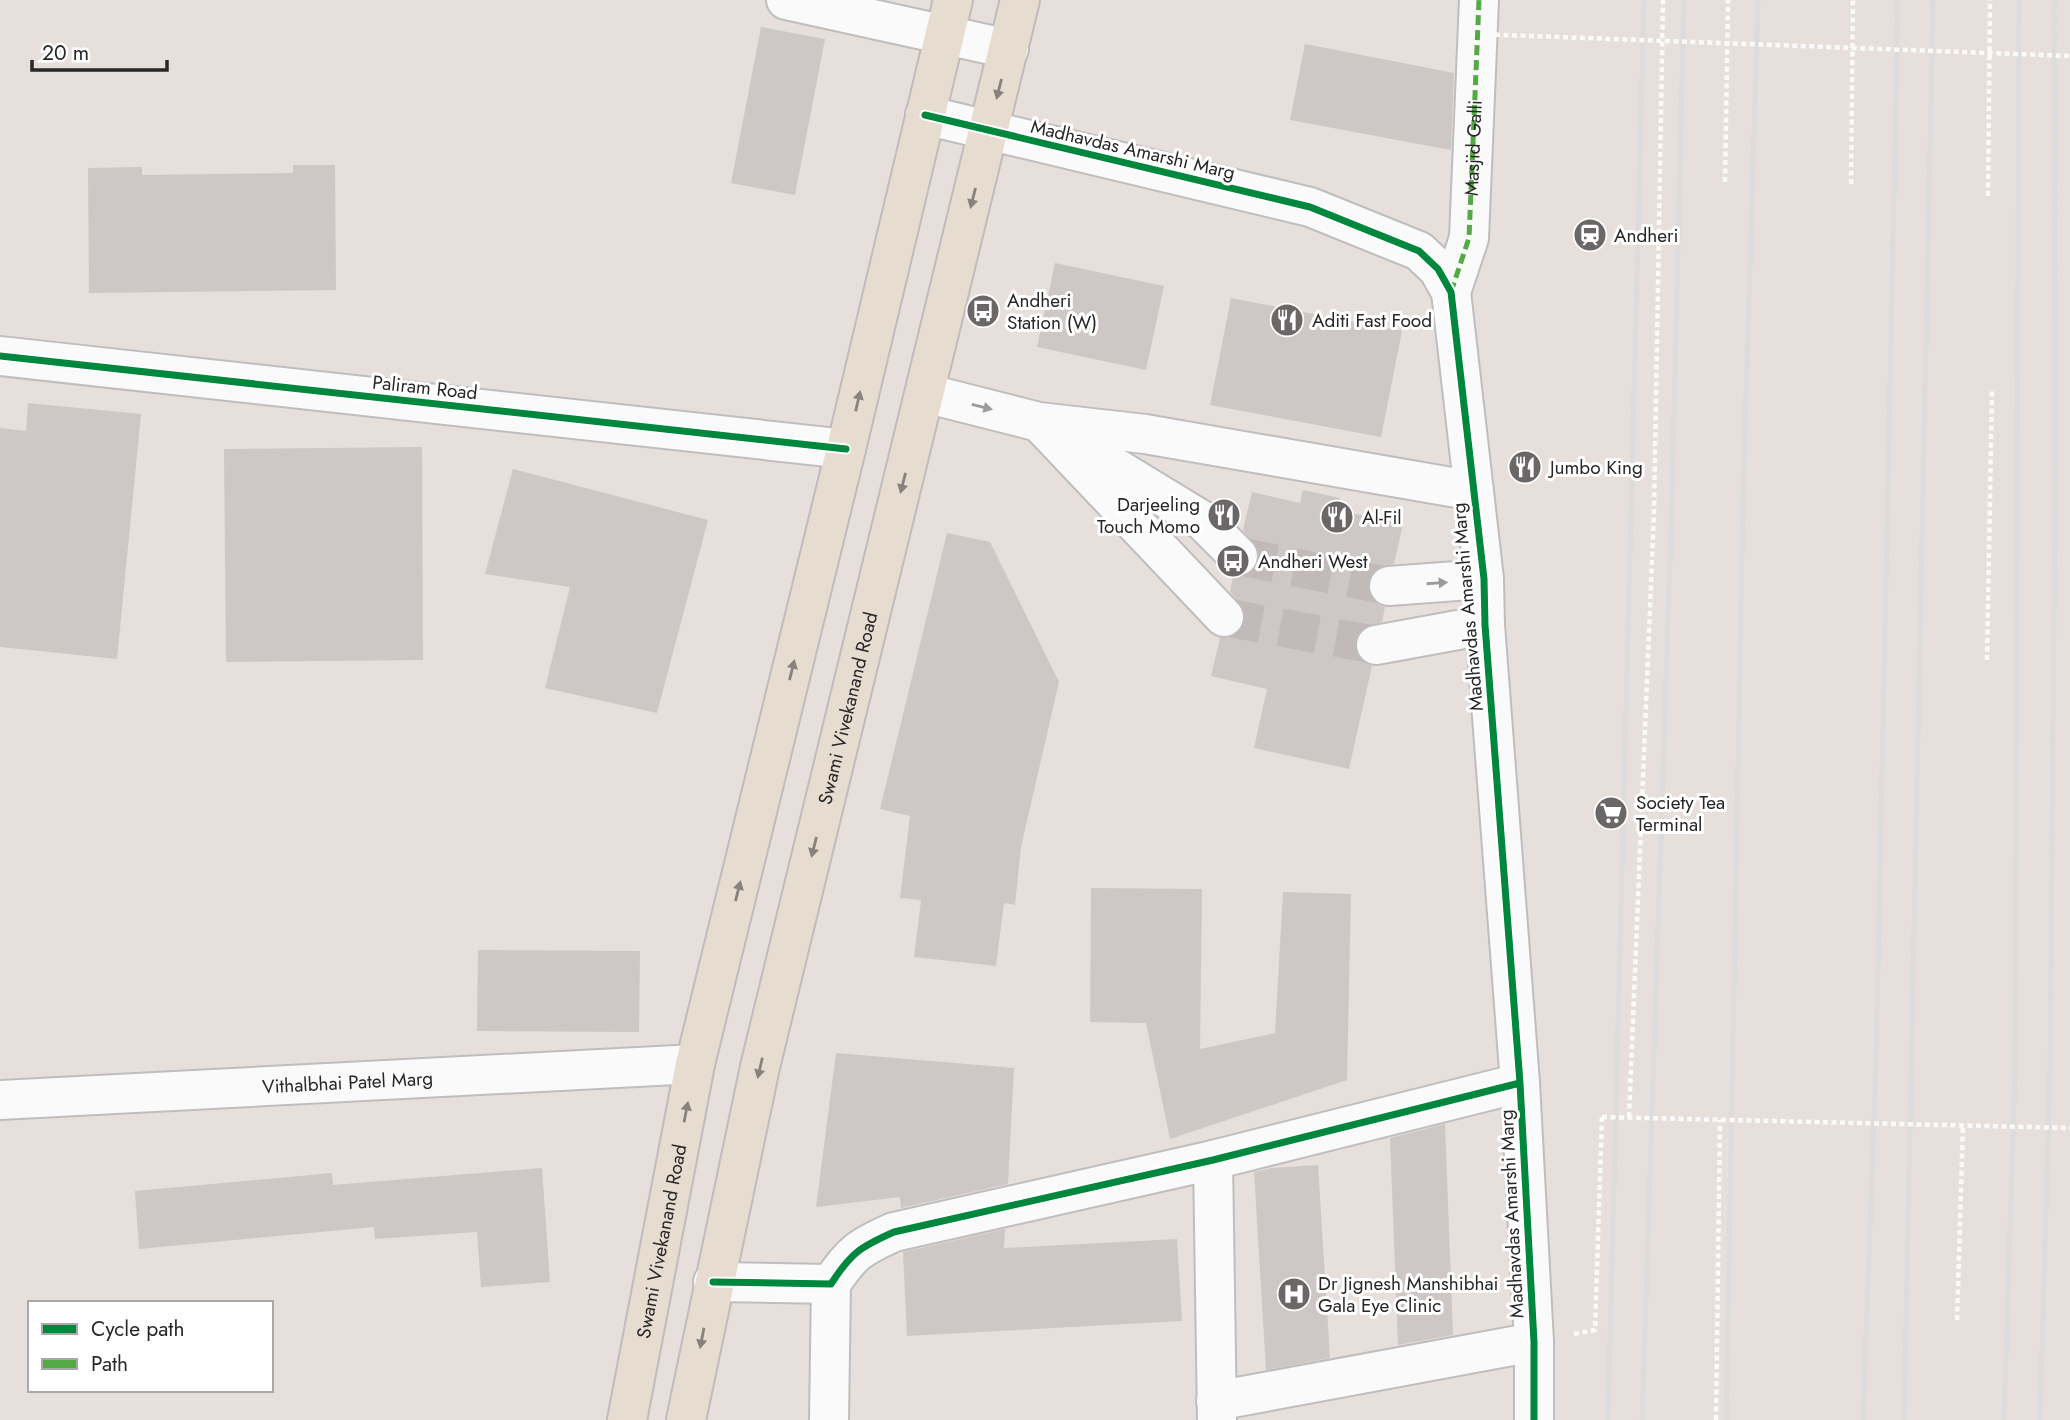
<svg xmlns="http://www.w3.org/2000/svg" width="2070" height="1420" font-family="Jost,sans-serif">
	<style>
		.building { fill: #cdc8c5 }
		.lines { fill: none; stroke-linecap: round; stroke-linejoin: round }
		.minor-tunnel { stroke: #c1bab8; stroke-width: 38; stroke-dasharray: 38 19; stroke-linecap: butt }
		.minor-casing { stroke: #bfbebf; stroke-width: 42 }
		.major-casing { stroke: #bfbcbb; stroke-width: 42 }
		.path { stroke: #fbfafa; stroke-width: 4.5; stroke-dasharray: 5 3.5; stroke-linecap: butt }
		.minor { stroke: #fbfafa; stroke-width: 38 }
		.major { stroke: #e7dcd0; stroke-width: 38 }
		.rail { stroke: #dcdcdd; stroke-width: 5 }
		.path-bridge { stroke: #fbfafa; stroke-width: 4.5; stroke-dasharray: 5 3.5; stroke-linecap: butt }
		.quiet { stroke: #53aa44; stroke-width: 5; stroke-dasharray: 10 5; stroke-linecap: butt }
		.cycleway-casing { stroke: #fff; stroke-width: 11 }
		.cycleway { stroke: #00873e; stroke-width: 7 }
		.oneway { fill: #87827c }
		.oneway2 { fill: #9c9b9b }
		.labels { text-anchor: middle; stroke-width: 6; stroke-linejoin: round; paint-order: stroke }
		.street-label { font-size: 19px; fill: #272727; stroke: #fff }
		.poi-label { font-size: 19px; fill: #272727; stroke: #fff; text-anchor: start }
	</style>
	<rect width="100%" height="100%" fill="#e7dfdc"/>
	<path class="building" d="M 761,27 L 825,39 L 795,195 L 731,183 Z
		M 1305,44 L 1454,73 L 1451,150 L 1290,120 Z
		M 293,165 L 335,165 L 336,290 L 89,293 L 88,168 L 142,167 L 142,175 L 293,173 Z
		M 1055,263 L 1164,286 L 1146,370 L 1037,347 Z
		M 1231,298 L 1402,331 L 1381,437 L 1210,405 Z
		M 28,403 L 141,414 L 117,659 L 0,647 L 0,428 L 26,431 Z
		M 422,447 L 423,660 L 226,662 L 224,449 Z
		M 513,469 L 708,520 L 657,713 L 545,688 L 570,587 L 485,574 Z
		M 1303,490 L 1340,498 L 1337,510 L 1403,524 L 1394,564 L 1377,568 L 1369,577 L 1367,587 L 1371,598 L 1379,605 L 1385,607 L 1382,622 L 1362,628 L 1355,638 L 1354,648 L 1359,659 L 1372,666 L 1349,769 L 1254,748 L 1267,689 L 1211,676 L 1220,638 L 1230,638 L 1239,633 L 1245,623 L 1245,611 L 1230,591 L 1233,577 L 1243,577 L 1253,572 L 1259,561 L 1259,550 L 1243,530 L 1252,492 L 1300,503 Z
		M 947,533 L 990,542 L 1059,682 L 1021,847 L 1015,905 L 1004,903 L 996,966 L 914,957 L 921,900 L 900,898 L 910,816 L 880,809 Z
		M 1091,888 L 1202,889 L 1200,1049 L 1275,1033 L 1283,892 L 1351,894 L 1347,1080 L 1170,1139 L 1146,1023 L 1090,1022 Z
		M 478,950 L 640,951 L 639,1032 L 477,1031 Z
		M 836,1053 L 1014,1068 L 1008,1184 L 901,1208 L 900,1197 L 816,1207 Z
		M 1445,1124 L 1453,1335 L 1398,1345 L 1390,1138 Z
		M 1318,1165 L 1330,1358 L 1266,1370 L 1254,1172 L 1272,1168 Z
		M 542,1168 L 550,1282 L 481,1287 L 477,1232 L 375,1239 L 374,1227 L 139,1249 L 135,1191 L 332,1173 L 333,1185 Z
		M 1005,1229 L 1004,1248 L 1177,1239 L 1182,1321 L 907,1336 L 903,1252 Z"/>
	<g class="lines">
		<path class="minor-tunnel" d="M 1238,556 L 1389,586
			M 1224,617 L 1376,645"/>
		<defs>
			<g id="minor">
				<path d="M 786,0 L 1009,49"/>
				<path d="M 925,115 L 1310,207 L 1419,251 L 1438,269 L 1451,292 L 1484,579 L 1485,625 L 1520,1083 L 1534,1342 L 1534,1420"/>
				<path d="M 1451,292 L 1469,238 L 1479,0"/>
				<path d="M 0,356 L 846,449"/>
				<path d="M 925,393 L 1039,422 L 1145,434 L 1474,491"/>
				<path d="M 1039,422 L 1224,617"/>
				<path d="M 1080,446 L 1203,521 L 1238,556"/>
				<path d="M 1389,586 L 1484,579"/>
				<path d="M 1376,645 L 1485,625"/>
				<path id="s1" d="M 0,1100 L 695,1064"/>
				<path d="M 1213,1160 L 1217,1420"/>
				<path d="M 713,1282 L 831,1284 C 851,1253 860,1247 894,1232 L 1213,1160 L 1520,1083"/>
				<path d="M 1216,1401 L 1534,1342"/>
				<path d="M 829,1420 L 831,1284"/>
			</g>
			<g id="major">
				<path id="s2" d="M 627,1420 L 695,1064 L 846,449 L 953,0"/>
				<path id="s3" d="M 686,1420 L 760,1067 L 1020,0"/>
			</g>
		</defs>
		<use href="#minor" class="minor-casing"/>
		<use href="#major" class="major-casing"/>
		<path class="path" d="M 1725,182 L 1728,0
			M 1851,184 L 1853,0
			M 1988,196 L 1990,0
			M 1987,660 L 1992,388
			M 1629,1117 L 1654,511 L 1663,0
			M 1957,1320 L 1963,1126
			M 1574,1334 L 1595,1330 L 1602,1117
			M 1716,1420 L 1720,1120"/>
		<use href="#minor" class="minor"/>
		<use href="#major" class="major"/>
		<path class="rail" d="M 1608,1420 L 1644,0
			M 1642,1420 L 1672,496 L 1684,0
			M 1726,1420 L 1743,498 L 1758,0
			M 1863,1420 L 1876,1062 L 1898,0
			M 1904,1420 C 1916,947 1921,473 1933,0
			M 2004,1420 L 2015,1068 L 2019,0
			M 2040,1420 L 2050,1069 L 2055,502 L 2054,0"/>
		<path class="path-bridge" d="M 1478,34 L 2070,56
			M 1602,1117 L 2070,1128"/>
		<path class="quiet" id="s4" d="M 1451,292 L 1469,238 L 1479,0"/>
		<defs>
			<path id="cycleway" d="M 925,115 L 1310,207 L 1419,251 L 1438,269 L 1451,292 L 1484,579 L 1485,625 L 1520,1083 L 1534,1342 L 1534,1420
				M 0,356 L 846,449
				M 713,1282 L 831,1284 C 851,1253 860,1247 894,1232 L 1213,1160 L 1520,1083"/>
		</defs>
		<use href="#cycleway" class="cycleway-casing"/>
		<use href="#cycleway" class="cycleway"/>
	</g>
	<defs><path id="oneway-solid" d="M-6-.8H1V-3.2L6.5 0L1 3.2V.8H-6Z" transform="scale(1.75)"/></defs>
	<g class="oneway">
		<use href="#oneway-solid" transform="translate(999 89) rotate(104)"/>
		<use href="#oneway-solid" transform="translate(973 198) rotate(104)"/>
		<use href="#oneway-solid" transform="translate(858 401) rotate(-77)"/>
		<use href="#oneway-solid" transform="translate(903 483) rotate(104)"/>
		<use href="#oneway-solid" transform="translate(792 670) rotate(-76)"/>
		<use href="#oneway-solid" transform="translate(814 847) rotate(104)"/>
		<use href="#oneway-solid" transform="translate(738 891) rotate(-76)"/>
		<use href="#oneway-solid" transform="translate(760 1068) rotate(103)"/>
		<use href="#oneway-solid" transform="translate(686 1112) rotate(-79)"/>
		<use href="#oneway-solid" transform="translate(702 1338) rotate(101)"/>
	</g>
	<g class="oneway2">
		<use href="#oneway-solid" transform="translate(982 407) rotate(14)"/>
		<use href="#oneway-solid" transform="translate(1437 583) rotate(-4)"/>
	</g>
	<defs>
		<symbol id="station-disc" viewBox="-11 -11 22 22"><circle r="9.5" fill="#6a6766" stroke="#fff"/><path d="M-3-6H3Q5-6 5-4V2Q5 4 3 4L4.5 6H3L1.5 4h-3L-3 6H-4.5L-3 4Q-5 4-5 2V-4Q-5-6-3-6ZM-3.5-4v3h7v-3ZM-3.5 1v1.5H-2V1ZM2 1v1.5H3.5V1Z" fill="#fff"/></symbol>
		<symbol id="bus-disc" viewBox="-11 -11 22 22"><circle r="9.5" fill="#6a6766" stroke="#fff"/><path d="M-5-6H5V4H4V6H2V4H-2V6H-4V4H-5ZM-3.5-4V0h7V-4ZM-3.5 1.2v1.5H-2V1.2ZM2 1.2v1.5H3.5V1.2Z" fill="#fff"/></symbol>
		<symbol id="restaurant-disc" viewBox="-11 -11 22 22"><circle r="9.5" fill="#6a6766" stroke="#fff"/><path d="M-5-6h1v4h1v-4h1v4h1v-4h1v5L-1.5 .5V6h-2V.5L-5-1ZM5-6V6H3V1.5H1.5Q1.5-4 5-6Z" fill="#fff"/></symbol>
		<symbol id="supermarket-disc" viewBox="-11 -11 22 22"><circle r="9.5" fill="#6a6766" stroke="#fff"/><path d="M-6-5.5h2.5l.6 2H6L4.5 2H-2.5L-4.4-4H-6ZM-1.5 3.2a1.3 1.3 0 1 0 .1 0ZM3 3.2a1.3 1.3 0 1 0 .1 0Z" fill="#fff"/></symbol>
		<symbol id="hospital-disc" viewBox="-11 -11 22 22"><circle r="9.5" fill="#6a6766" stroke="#fff"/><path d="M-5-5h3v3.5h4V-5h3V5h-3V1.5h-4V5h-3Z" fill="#fff"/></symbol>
	</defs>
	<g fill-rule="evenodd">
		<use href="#station-disc" x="1571" y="216" width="38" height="38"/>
		<use href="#bus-disc" x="964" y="292" width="38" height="38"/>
		<use href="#restaurant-disc" x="1268" y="301" width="38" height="38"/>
		<use href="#restaurant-disc" x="1506" y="448" width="38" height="38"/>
		<use href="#restaurant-disc" x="1205" y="496" width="38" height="38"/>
		<use href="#restaurant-disc" x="1318" y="498" width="38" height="38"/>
		<use href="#bus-disc" x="1214" y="542" width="38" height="38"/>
		<use href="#supermarket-disc" x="1592" y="794" width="38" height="38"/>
		<use href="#hospital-disc" x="1275" y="1275" width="38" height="38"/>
	</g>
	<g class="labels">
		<g class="street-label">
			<text dy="7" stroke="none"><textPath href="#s4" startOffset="147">Masjid Galli</textPath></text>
			<text transform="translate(1133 149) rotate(13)" y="7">Madhavdas Amarshi Marg</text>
			<text transform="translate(425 387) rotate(6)" y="7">Paliram Road</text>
			<text transform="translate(1467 607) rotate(-95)" y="7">Madhavdas Amarshi Marg</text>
			<text dy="7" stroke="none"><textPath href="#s3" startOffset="730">Swami Vivekanand Road</textPath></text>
			<text dy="7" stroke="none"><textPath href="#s1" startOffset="348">Vithalbhai Patel Marg</textPath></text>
			<text transform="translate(1511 1214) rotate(-93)" y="7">Madhavdas Amarshi Marg</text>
			<text dy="7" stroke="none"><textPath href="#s2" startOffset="182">Swami Vivekanand Road</textPath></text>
		</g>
		<g class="poi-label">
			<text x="1614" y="242">Andheri</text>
			<text x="1007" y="307">Andheri<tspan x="1007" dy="22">Station (W)</tspan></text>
			<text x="1312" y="327">Aditi Fast Food</text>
			<text x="1550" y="474">Jumbo King</text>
			<text x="1200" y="511" text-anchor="end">Darjeeling<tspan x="1200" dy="22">Touch Momo</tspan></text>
			<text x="1362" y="524">Al-Fil</text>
			<text x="1258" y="568">Andheri West</text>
			<text x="1636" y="809">Society Tea<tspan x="1636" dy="22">Terminal</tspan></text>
			<text x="1318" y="1290">Dr Jignesh Manshibhai<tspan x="1318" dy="22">Gala Eye Clinic</tspan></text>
		</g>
	</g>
	<rect x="28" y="1301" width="245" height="91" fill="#ffffff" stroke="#a9a9a9" stroke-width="2"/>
	<rect x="42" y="1324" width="35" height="10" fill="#00873e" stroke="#a9a9a9" stroke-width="2"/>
	<text x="91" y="1336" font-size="21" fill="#272727">Cycle path</text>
	<rect x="42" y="1359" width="35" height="10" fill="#53aa44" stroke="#a9a9a9" stroke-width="2"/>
	<text x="91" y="1371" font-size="21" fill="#272727">Path</text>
	<path d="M32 60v10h135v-10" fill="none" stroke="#272727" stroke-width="3.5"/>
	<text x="42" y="60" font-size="21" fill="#272727" stroke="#ffffff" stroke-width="5" paint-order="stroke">20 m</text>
</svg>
